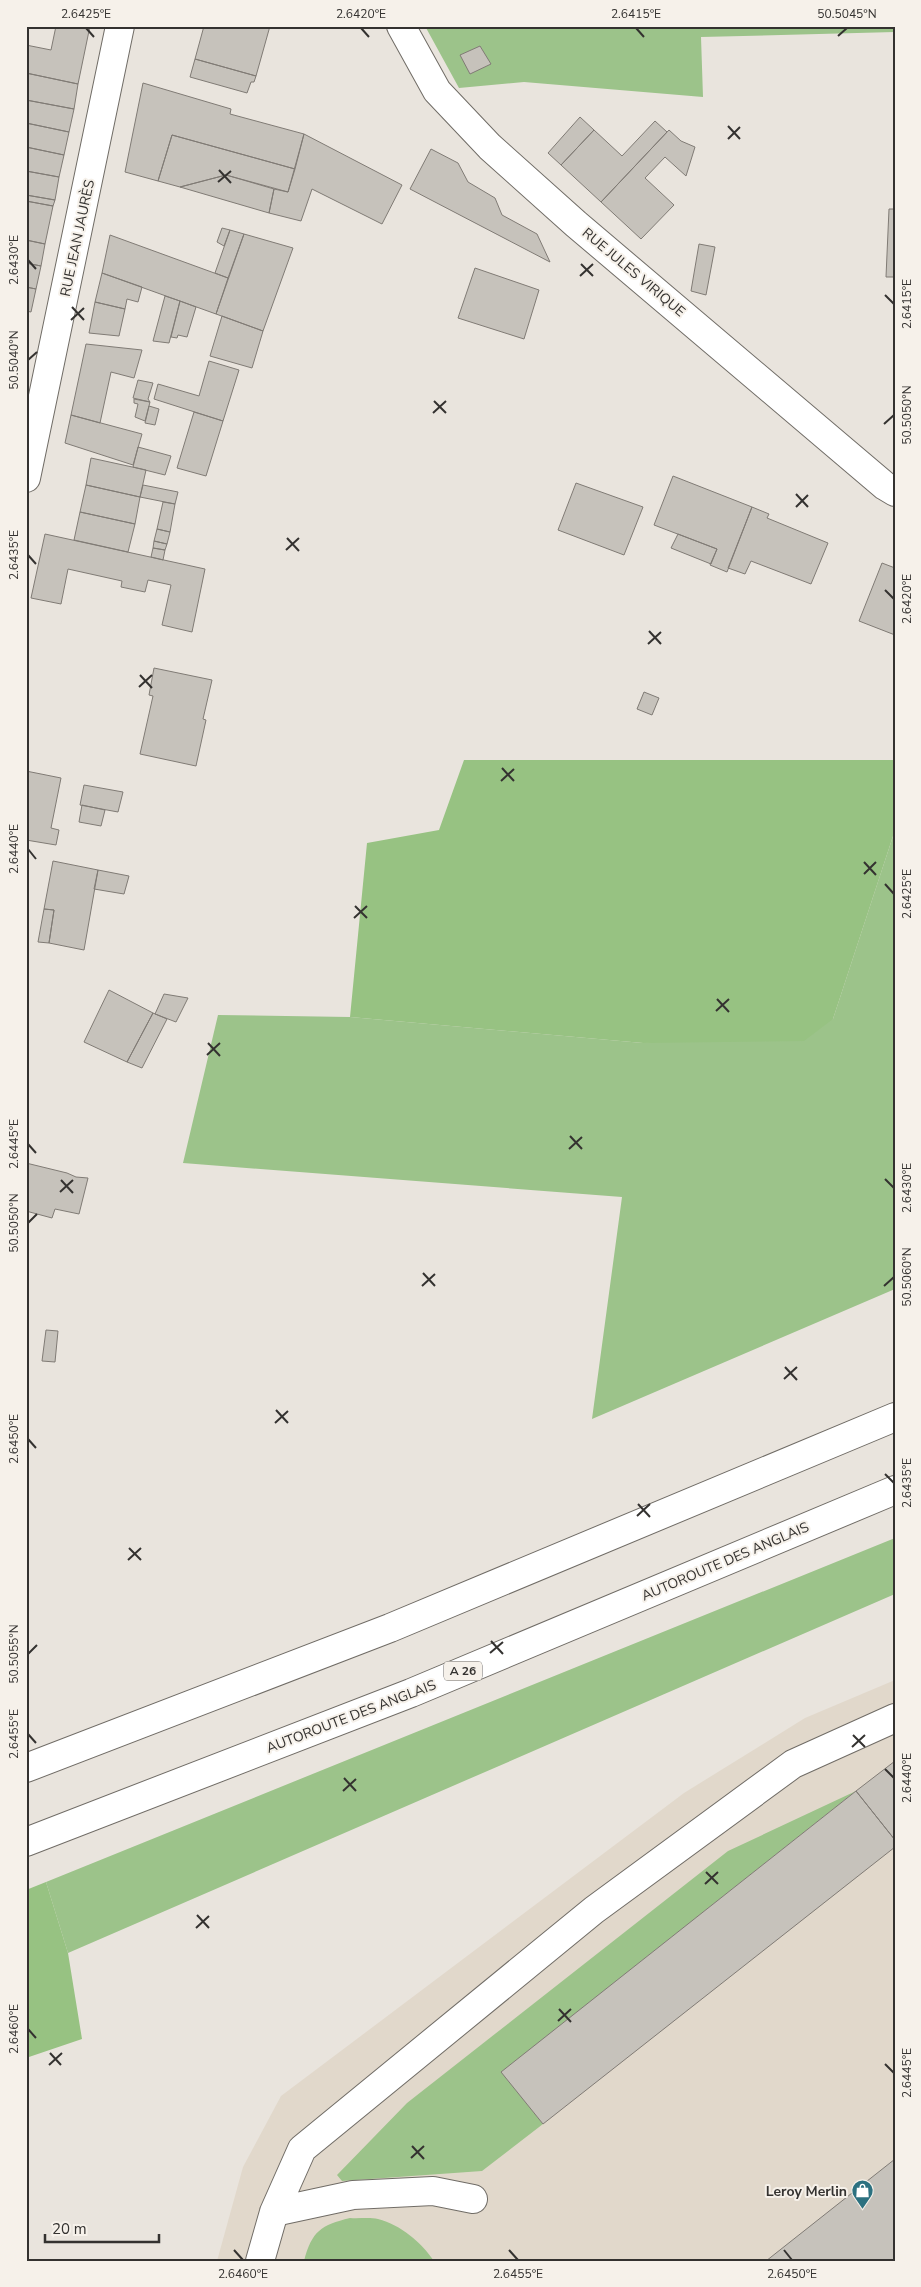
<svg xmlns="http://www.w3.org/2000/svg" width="921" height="2287" font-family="'Nunito Sans',sans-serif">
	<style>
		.built { fill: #e1d8cb }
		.green { fill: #9cc38a }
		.forest { fill: #97c282 }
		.building { fill: #c6c2bb; stroke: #807b75 }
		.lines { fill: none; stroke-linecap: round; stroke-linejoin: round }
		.minor-casing { stroke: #706c66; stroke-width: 30 }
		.highway-casing { stroke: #706c66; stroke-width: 30 }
		.minor { stroke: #fff; stroke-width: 28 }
		.highway { stroke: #fff; stroke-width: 28 }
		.ticks { fill: none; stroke: #343230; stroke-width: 2 }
		.labels { text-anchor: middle; stroke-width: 4; stroke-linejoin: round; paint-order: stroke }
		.shield { fill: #f6f1ea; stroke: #6e6b68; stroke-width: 1 }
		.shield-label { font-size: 12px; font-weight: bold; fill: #343230 }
		.street-label { font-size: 14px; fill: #343230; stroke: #f6f1ea }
		.poi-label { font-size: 14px; font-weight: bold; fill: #343230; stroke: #f6f1ea; text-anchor: end }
		.neatline { fill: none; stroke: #343230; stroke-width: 2 }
		.ticks-label { font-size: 12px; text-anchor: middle; fill: #343230 }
	</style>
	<rect width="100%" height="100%" fill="#e9e4dd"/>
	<path class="built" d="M 895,1680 L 895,2261 L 217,2261 L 243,2167 L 281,2096 L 684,1793 L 805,1718 Z"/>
	<path class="green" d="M 425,26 L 895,26 L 895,32 L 701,37 L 703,97 L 524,82 L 459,88 Z
		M 895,830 L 895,1289 L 592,1419 L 622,1197 L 183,1163 L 218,1015 L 350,1017 L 643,1043 L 833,1019 Z
		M 895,1538 L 895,1594 L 68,1953 L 46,1882 Z
		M 856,1791 L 502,2072 L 543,2124 L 482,2171 L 342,2181 L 337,2175 L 407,2103 L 728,1851 Z
		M 350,2218 C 358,2219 369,2217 378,2219 C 401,2225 421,2242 434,2261 L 304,2261 C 312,2231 321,2225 350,2218 Z"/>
	<path class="forest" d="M 464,760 L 895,760 L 895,830 L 833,1019 L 804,1041 L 643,1043 L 350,1017 L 367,843 L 439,830 Z
		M 46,1882 L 68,1953 L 82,2039 L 26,2058 L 26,1890 Z"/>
	<path class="building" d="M 56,26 L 90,26 L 78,84 L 26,73 L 26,45 L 51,50 Z
		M 204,26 L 270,26 L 256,76 L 195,59 Z
		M 480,46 L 491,64 L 470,74 L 460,55 Z
		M 195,59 L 256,76 L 254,82 L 251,82 L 247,93 L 190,77 Z
		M 26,73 L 78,84 L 74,109 L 26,100 Z
		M 143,83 L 231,109 L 230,114 L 304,134 L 295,169 L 172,135 L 158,181 L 125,172 Z
		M 26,100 L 74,109 L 69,132 L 26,123 Z
		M 580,117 L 594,130 L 561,165 L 548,153 Z
		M 655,121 L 667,132 L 601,202 L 561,165 L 594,130 L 622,156 Z
		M 26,123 L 69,132 L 64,155 L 26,147 Z
		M 669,130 L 681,141 L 695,147 L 686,176 L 665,157 L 645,178 L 674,205 L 641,239 L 601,202 Z
		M 304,134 L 402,185 L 382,224 L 312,189 L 301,221 L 269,213 L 274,189 L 288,192 Z
		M 172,135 L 295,169 L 288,192 L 226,175 L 180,187 L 158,181 Z
		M 26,147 L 64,155 L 59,177 L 26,171 Z
		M 431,149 L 458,163 L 468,182 L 495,198 L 502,215 L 537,234 L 550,262 L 410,189 Z
		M 26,171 L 59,177 L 55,200 L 26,195 Z
		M 226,175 L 274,189 L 269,213 L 180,187 Z
		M 26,195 L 55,200 L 53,206 L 26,201 Z
		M 26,201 L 53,206 L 45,244 L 26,240 Z
		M 889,209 L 895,209 L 895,277 L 886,277 Z
		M 222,228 L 230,230 L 224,246 L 217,242 Z
		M 230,230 L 244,234 L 228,278 L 215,273 Z
		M 244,234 L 293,248 L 263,331 L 216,314 Z
		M 110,235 L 228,278 L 216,314 L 102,273 Z
		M 26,240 L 45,244 L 41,266 L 26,263 Z
		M 699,244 L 715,247 L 706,295 L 691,291 Z
		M 26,263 L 41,266 L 36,289 L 26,287 Z
		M 475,268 L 539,290 L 524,339 L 458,318 Z
		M 102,273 L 142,287 L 138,302 L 127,299 L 125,309 L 95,302 Z
		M 26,287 L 36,289 L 31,312 L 26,311 Z
		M 165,296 L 180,301 L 169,343 L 153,341 Z
		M 180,301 L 196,307 L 187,337 L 178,335 L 177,338 L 171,337 Z
		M 95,302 L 125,309 L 119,336 L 89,333 Z
		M 222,316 L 263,331 L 252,368 L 210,356 Z
		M 86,344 L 142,350 L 134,378 L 111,372 L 100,423 L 71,415 Z
		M 209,361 L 239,370 L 223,421 L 154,399 L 158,384 L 199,396 Z
		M 138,380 L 153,383 L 148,399 L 150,402 L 133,398 Z
		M 134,399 L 150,402 L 145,421 L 135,417 L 138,404 L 134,403 Z
		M 149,406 L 159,409 L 155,425 L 145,423 Z
		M 194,412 L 223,421 L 206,476 L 177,468 Z
		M 71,415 L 142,434 L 133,465 L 65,443 Z
		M 138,447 L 171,456 L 165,475 L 133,467 Z
		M 91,458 L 146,470 L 140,497 L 86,485 Z
		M 673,476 L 752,507 L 727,572 L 710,565 L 717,549 L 654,525 Z
		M 576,483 L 643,507 L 624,555 L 558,530 Z
		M 86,485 L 140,497 L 135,524 L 80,512 Z
		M 143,485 L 178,492 L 175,504 L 140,497 Z
		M 163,502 L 175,504 L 170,532 L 157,529 Z
		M 752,507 L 769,514 L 767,518 L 828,543 L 811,584 L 751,561 L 745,574 L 728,568 Z
		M 80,512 L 135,524 L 128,552 L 74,540 Z
		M 157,529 L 170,532 L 167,544 L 154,541 Z
		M 45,534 L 205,569 L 192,632 L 162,625 L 171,585 L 148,580 L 145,592 L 121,587 L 122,581 L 68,569 L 61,604 L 31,598 Z
		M 678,534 L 717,549 L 711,564 L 671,548 Z
		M 154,541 L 167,544 L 165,550 L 153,548 Z
		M 153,548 L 165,550 L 163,560 L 151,557 Z
		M 882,563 L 895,568 L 895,635 L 859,621 Z
		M 154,668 L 212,680 L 203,719 L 206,720 L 196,766 L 140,754 L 153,696 L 149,695 Z
		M 644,692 L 659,698 L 652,715 L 637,709 Z
		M 26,771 L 61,778 L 51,828 L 59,830 L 56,845 L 26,840 Z
		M 84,785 L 123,792 L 118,812 L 80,805 Z
		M 82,805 L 105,810 L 101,826 L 79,822 Z
		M 53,861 L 98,870 L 84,950 L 49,943 L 54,910 L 44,909 Z
		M 98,870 L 129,876 L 124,894 L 94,889 Z
		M 44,909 L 54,910 L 49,943 L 38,942 Z
		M 109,990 L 153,1013 L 127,1062 L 84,1042 Z
		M 164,994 L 188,998 L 176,1022 L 155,1014 Z
		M 153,1013 L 167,1019 L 142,1068 L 127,1062 Z
		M 26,1163 L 67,1173 L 76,1177 L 88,1178 L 79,1214 L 55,1209 L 52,1218 L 26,1211 Z
		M 46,1330 L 58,1331 L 55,1362 L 42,1361 Z
		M 895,1761 L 895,1840 L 856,1791 Z
		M 856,1791 L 895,1840 L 895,1847 L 543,2124 L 501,2072 Z
		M 895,2159 L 895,2261 L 766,2261 Z"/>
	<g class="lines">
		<defs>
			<path id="minor" d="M 401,26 L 437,91 L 490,147 L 576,224 L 885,486 L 895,492
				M 26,478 L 120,26
				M 274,2212 L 353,2195 L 433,2191 L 473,2199
				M 260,2261 L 274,2212 L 302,2149 L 594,1910 L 793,1764 L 895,1718"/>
			<path id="highway" d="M 26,1768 L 390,1628 L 895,1417
				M 26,1842 L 411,1693 L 895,1490"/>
		</defs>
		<use href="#minor" class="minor-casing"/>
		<use href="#highway" class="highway-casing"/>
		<use href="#minor" class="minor"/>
		<use href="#highway" class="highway"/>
	</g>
	<path class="ticks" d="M 86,28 L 94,37M 361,28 L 369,37M 636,28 L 644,37M 838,36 L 847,28M 728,126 L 740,139M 728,139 L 740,127M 219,170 L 231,183M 218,182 L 231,171M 28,260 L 36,269M 581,264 L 593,276M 580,276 L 593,264M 885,295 L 894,304M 72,307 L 84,320M 71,320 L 84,308M 28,360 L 37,352M 434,401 L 446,413M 433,413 L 446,401M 884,424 L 894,415M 796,494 L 808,507M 796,507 L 808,495M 287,538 L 299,551M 286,550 L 299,538M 28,555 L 36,564M 885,590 L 894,599M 649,631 L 661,644M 648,644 L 661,632M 140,675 L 152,688M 139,687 L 152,675M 502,768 L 514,781M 501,781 L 514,769M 28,849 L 36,859M 864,862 L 876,875M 864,874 L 876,862M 885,884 L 894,894M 355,906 L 367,918M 354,918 L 367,906M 717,999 L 729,1012M 716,1011 L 729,999M 208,1043 L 220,1056M 207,1055 L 220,1043M 570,1136 L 582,1149M 28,1144 L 36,1153M 569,1149 L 582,1137M 885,1179 L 894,1188M 61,1180 L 73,1193M 60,1192 L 73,1180M 28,1223 L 37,1214M 423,1273 L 435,1286M 422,1286 L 435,1274M 884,1286 L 894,1277M 785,1367 L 797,1380M 784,1379 L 797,1367M 276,1410 L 288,1423M 275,1423 L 288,1411M 28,1439 L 36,1448M 885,1474 L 894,1483M 638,1504 L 650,1517M 637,1516 L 650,1504M 129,1548 L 141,1560M 128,1560 L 141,1548M 491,1641 L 503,1654M 490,1653 L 503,1642M 28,1654 L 37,1645M 28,1734 L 36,1743M 853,1735 L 865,1747M 852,1747 L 865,1735M 885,1769 L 894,1778M 344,1778 L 356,1791M 343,1791 L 356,1779M 706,1872 L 718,1884M 705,1884 L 718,1872M 197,1915 L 209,1928M 196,1928 L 209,1916M 559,2009 L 571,2022M 558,2021 L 571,2009M 28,2029 L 36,2038M 50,2053 L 61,2065M 885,2064 L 894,2073M 49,2065 L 62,2053M 412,2146 L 424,2159M 411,2158 L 424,2146M 234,2250 L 243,2260M 509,2250 L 518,2260M 784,2250 L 792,2260"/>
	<defs>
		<symbol id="shop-pin" viewBox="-11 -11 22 30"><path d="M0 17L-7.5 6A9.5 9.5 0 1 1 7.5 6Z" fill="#2c7180" stroke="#f6f1ea"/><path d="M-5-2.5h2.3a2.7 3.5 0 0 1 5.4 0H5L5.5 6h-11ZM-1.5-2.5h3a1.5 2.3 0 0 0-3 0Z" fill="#fff"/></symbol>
	</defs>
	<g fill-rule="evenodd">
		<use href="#shop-pin" x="850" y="2178" width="25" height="34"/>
	</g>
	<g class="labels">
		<rect class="shield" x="444" y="1661.5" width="38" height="19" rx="4"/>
		<g class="shield-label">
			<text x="463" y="1675">A 26</text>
		</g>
		<g class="street-label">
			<text transform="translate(77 238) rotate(-78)" y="5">RUE JEAN JAURÈS</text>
			<text transform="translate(634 272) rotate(40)" y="5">RUE JULES VIRIQUE</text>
			<text transform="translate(725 1561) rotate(-23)" y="5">AUTOROUTE DES ANGLAIS</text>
			<text transform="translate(351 1716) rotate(-21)" y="5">AUTOROUTE DES ANGLAIS</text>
		</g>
		<g class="poi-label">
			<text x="847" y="2196">Leroy Merlin</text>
		</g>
	</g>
	<rect width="921" height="2287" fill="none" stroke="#f6f1ea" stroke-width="55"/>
	<path d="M45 2234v8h114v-8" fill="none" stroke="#343230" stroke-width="2.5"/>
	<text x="52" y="2234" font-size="15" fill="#343230" stroke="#f6f1ea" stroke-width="4" paint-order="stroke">20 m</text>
	<rect x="28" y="28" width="866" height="2232" class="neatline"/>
	<g class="ticks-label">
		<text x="86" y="18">2.6425°E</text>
		<text x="361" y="18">2.6420°E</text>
		<text x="636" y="18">2.6415°E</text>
		<text x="847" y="18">50.5045°N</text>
		<text transform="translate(14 260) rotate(-90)" y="4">2.6430°E</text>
		<text transform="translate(907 304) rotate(-90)" y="4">2.6415°E</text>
		<text transform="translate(14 360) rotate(-90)" y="4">50.5040°N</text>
		<text transform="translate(907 415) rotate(-90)" y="4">50.5050°N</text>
		<text transform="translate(14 555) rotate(-90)" y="4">2.6435°E</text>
		<text transform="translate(907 599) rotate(-90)" y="4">2.6420°E</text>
		<text transform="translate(14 849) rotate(-90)" y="4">2.6440°E</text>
		<text transform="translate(907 894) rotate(-90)" y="4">2.6425°E</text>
		<text transform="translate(14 1144) rotate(-90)" y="4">2.6445°E</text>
		<text transform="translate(907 1188) rotate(-90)" y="4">2.6430°E</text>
		<text transform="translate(14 1223) rotate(-90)" y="4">50.5050°N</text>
		<text transform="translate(907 1277) rotate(-90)" y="4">50.5060°N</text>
		<text transform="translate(14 1439) rotate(-90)" y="4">2.6450°E</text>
		<text transform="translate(907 1483) rotate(-90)" y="4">2.6435°E</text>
		<text transform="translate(14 1654) rotate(-90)" y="4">50.5055°N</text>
		<text transform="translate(14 1734) rotate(-90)" y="4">2.6455°E</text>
		<text transform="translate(907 1778) rotate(-90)" y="4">2.6440°E</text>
		<text transform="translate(14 2029) rotate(-90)" y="4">2.6460°E</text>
		<text transform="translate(907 2073) rotate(-90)" y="4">2.6445°E</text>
		<text x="243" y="2278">2.6460°E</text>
		<text x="518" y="2278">2.6455°E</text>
		<text x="792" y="2278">2.6450°E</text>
	</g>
</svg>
